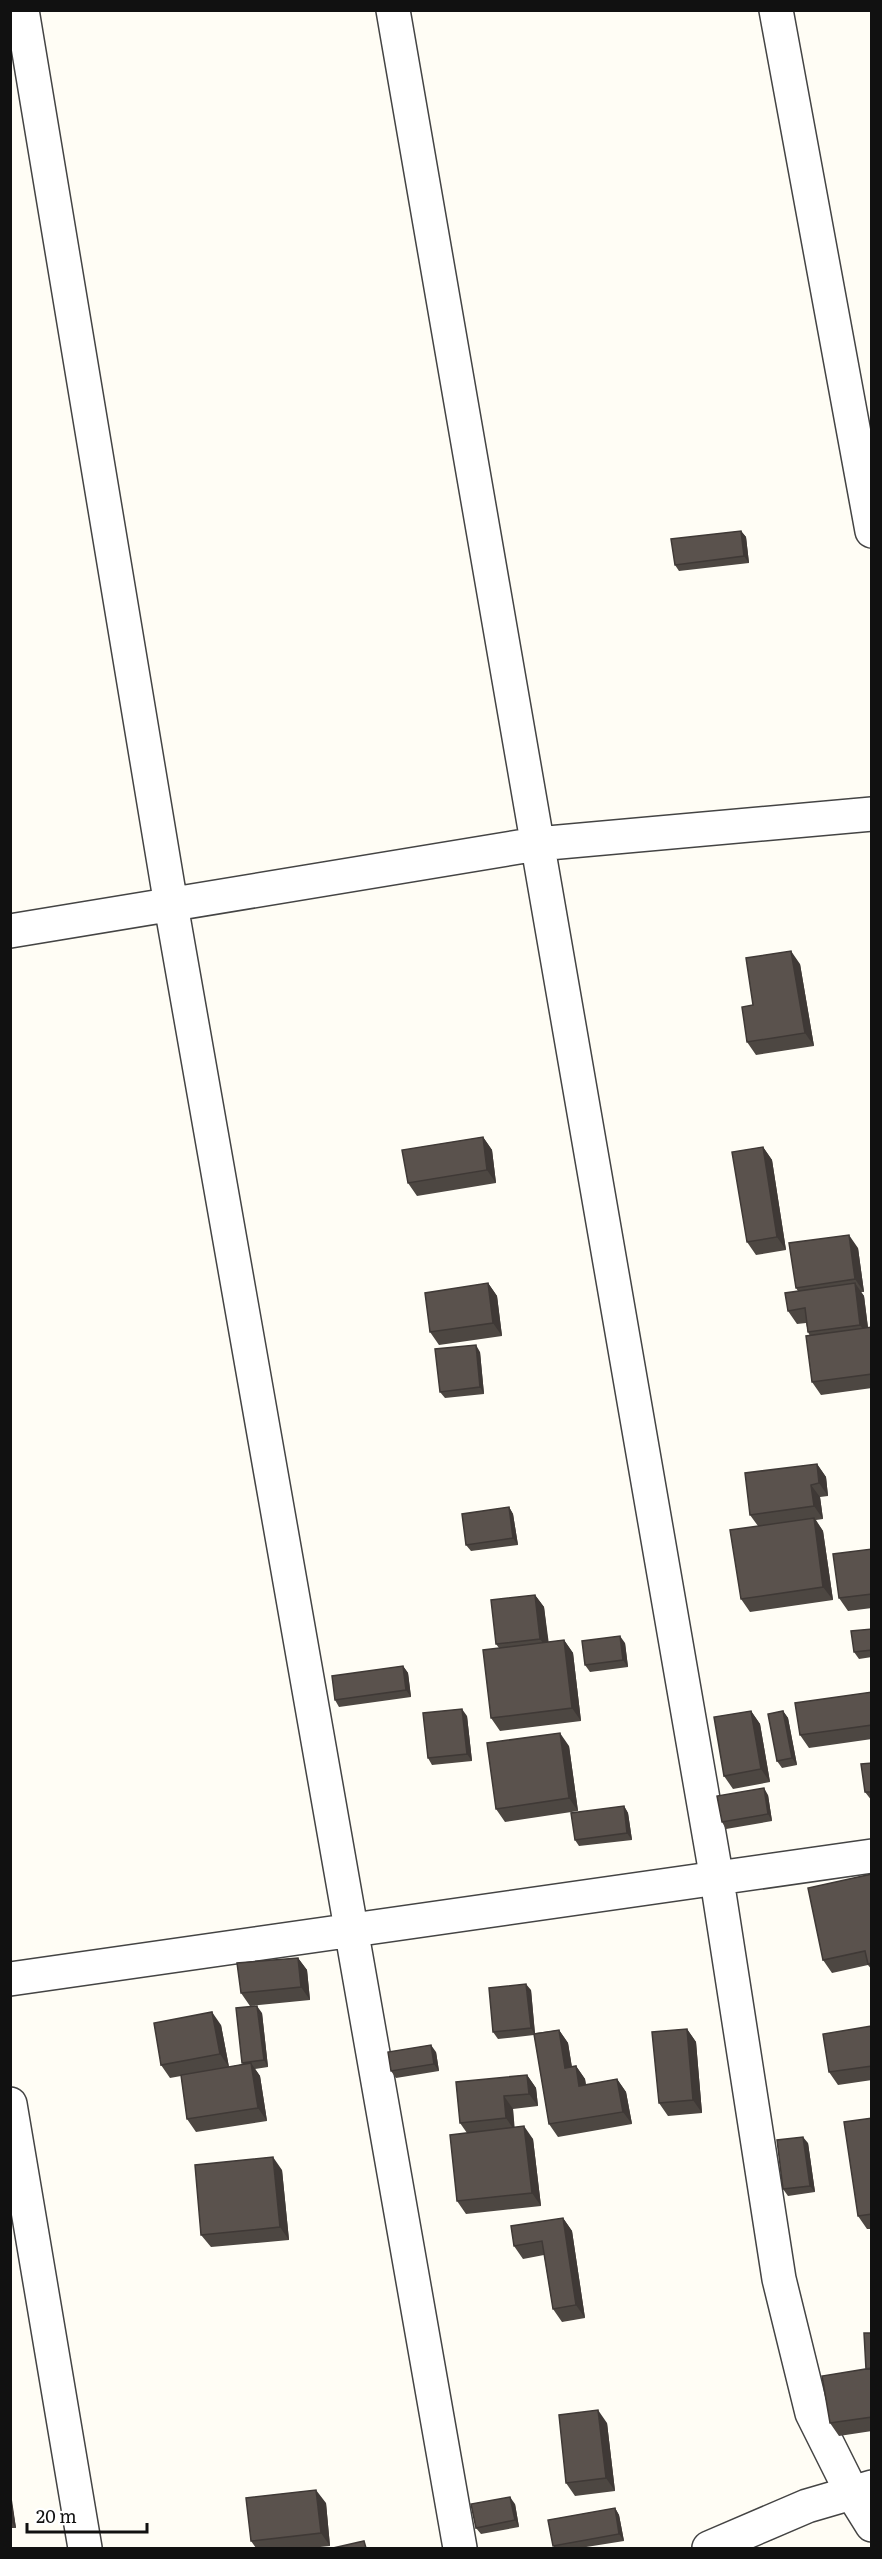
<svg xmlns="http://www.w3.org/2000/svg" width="882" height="2559" font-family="Literata,serif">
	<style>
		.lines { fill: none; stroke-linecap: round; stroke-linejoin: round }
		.street-casing { stroke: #444; stroke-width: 36 }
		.street { stroke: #fff; stroke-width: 33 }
		.wall { fill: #4d4742 }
		.shaded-wall { fill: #3f3936 }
		.building { fill: #5a524d; stroke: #3f3936; stroke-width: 1.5 }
	</style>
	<rect width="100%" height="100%" fill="#fffdf5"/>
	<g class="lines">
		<defs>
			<path id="street" d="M 22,10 L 171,905 L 460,2548
				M 393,10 L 717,1880 L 779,2279 L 812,2413 L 852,2493 L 872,2525
				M 776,10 L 872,531
				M 10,931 L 537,844 L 872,814
				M 10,1979 L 872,1856
				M 10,2104 L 85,2548
				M 709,2548 L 807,2506 L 872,2487"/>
		</defs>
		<use href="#street" class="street-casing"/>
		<use href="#street" class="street"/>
	</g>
	<path class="wall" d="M 741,531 L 746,537 L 749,563 L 679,571 L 675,565 Z
		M 800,964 L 814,1046 L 756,1055 L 747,1042 L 753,1005 Z
		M 483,1137 L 492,1150 L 496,1183 L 417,1196 L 408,1183 Z
		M 763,1147 L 772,1160 L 786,1250 L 756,1255 L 747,1242 Z
		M 858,1248 L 864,1292 L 861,1292 L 864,1296 L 868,1327 L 872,1327 L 872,1388 L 821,1395 L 812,1382 L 810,1336 L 808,1332 L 806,1323 L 797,1324 L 788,1311 L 798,1291 L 796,1288 Z
		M 488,1283 L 497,1296 L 502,1336 L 439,1345 L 430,1332 Z
		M 480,1352 L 484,1394 L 445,1398 L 440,1392 Z
		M 817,1464 L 826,1477 L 828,1496 L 820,1497 L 823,1519 L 816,1520 L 823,1531 L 833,1600 L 750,1612 L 741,1599 L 758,1526 L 750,1515 Z
		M 509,1507 L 513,1514 L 518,1545 L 471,1551 L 466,1545 Z
		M 872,1549 L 872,1608 L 848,1611 L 839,1598 Z
		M 535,1595 L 544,1607 L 548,1642 L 564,1640 L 573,1653 L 581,1721 L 500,1731 L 491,1718 L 499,1648 L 496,1644 Z
		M 872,1629 L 872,1657 L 859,1659 L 854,1652 Z
		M 625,1643 L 628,1667 L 590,1672 L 585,1665 Z
		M 403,1666 L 408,1673 L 411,1697 L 339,1707 L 335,1700 Z
		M 872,1692 L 872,1739 L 809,1748 L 800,1735 Z
		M 751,1711 L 760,1724 L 770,1782 L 733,1789 L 724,1776 Z
		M 783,1711 L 788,1718 L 797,1765 L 782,1768 L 777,1761 Z
		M 467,1716 L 472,1761 L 432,1765 L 428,1758 Z
		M 569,1746 L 578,1811 L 505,1822 L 496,1809 Z
		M 872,1763 L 872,1801 L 865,1792 Z
		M 768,1795 L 772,1821 L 726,1829 L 722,1822 Z
		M 624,1806 L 628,1813 L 632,1840 L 579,1846 L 575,1840 Z
		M 872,1874 L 872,1970 L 868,1965 L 832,1973 L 823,1960 Z
		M 298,1958 L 307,1970 L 310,2000 L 250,2006 L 241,1993 Z
		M 531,1990 L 535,2033 L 559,2030 L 568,2043 L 572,2067 L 576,2066 L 585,2079 L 586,2085 L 617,2079 L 626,2092 L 632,2124 L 558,2137 L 549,2124 L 534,2035 L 498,2039 L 493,2032 Z
		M 262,2013 L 268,2067 L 255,2069 L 260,2076 L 267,2121 L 196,2132 L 187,2119 L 181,2076 L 170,2078 L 161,2065 L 221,2025 L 229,2067 L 243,2064 L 242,2063 Z
		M 872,2026 L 872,2080 L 838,2085 L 829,2072 Z
		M 687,2029 L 696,2042 L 702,2113 L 668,2116 L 659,2103 Z
		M 436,2052 L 439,2071 L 396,2078 L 391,2071 Z
		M 527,2075 L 536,2088 L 538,2106 L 513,2109 L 514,2128 L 533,2139 L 541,2206 L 466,2214 L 457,2201 L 467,2133 L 460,2123 Z
		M 872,2118 L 872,2229 L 867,2229 L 858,2216 Z
		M 808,2143 L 815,2192 L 788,2196 L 783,2189 Z
		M 282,2170 L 289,2240 L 211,2247 L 201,2235 Z
		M 563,2218 L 572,2231 L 585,2318 L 562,2322 L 553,2309 L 544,2255 L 523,2259 L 514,2246 Z
		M 872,2333 L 872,2431 L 839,2436 L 830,2423 L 866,2369 Z
		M 607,2423 L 615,2491 L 575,2496 L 566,2483 Z
		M 10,2492 L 16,2528 L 10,2528 Z
		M 326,2503 L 330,2546 L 310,2548 L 256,2548 L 251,2541 Z
		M 515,2504 L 519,2527 L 481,2534 L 476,2528 Z
		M 615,2508 L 619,2515 L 624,2541 L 580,2548 L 555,2548 L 553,2546 Z"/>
	<path class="shaded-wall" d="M 741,531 L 746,537 L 749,563 L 744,556 Z
		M 791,951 L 800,964 L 814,1046 L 805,1033 Z
		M 483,1137 L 492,1150 L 496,1183 L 487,1170 Z
		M 763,1147 L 772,1160 L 786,1250 L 777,1237 Z
		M 849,1235 L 858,1248 L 864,1292 L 855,1279 Z
		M 488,1283 L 497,1296 L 502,1336 L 493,1323 Z
		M 855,1283 L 864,1296 L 869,1337 L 860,1325 Z
		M 476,1345 L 480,1352 L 484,1394 L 480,1387 Z
		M 817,1464 L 826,1477 L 828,1496 L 819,1483 Z
		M 811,1485 L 820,1497 L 823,1519 L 814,1506 Z
		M 509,1507 L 513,1514 L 518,1545 L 513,1538 Z
		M 814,1518 L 823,1531 L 833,1600 L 823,1587 Z
		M 535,1595 L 544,1607 L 550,1652 L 540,1639 Z
		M 620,1636 L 625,1643 L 628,1667 L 623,1660 Z
		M 564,1640 L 573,1653 L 581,1721 L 572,1708 Z
		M 403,1666 L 408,1673 L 411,1697 L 406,1690 Z
		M 462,1709 L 467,1716 L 472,1761 L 467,1754 Z
		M 751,1711 L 760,1724 L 770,1782 L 761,1769 Z
		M 783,1711 L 788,1718 L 797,1765 L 792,1758 Z
		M 560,1733 L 569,1746 L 578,1811 L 569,1798 Z
		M 764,1788 L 768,1795 L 772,1821 L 768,1814 Z
		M 624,1806 L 628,1813 L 632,1840 L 627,1833 Z
		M 298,1958 L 307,1970 L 310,2000 L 301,1987 Z
		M 526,1984 L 531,1990 L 535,2035 L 531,2028 Z
		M 257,2006 L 262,2013 L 268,2067 L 264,2060 Z
		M 212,2012 L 221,2025 L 229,2067 L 220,2054 Z
		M 687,2029 L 696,2042 L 702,2113 L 693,2100 Z
		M 559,2030 L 568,2043 L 574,2081 L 565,2068 Z
		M 431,2045 L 436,2052 L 439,2071 L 434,2064 Z
		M 251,2063 L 260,2076 L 267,2121 L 258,2108 Z
		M 576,2066 L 585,2079 L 588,2099 L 579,2086 Z
		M 527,2075 L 536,2088 L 538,2106 L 529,2094 Z
		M 617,2079 L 626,2092 L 632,2124 L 623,2112 Z
		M 504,2096 L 513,2109 L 515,2131 L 506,2118 Z
		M 524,2126 L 533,2139 L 541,2206 L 532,2193 Z
		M 803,2137 L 808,2143 L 815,2192 L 810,2186 Z
		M 273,2157 L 282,2170 L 289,2240 L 280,2227 Z
		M 563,2218 L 572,2231 L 585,2318 L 576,2305 Z
		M 598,2410 L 607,2423 L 615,2491 L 606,2478 Z
		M 316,2490 L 326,2503 L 330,2546 L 321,2533 Z
		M 10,2492 L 11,2493 L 16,2528 L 11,2521 Z
		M 510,2497 L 515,2504 L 519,2527 L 515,2520 Z
		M 615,2508 L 619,2515 L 624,2541 L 619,2534 Z"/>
	<path class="building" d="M 741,531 L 744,556 L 675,565 L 671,539 Z
		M 791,951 L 805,1033 L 747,1042 L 742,1007 L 753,1005 L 746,958 Z
		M 483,1137 L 487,1170 L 408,1183 L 402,1150 Z
		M 763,1147 L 777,1237 L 747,1242 L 732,1152 Z
		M 849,1235 L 855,1279 L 796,1288 L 789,1243 Z
		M 488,1283 L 493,1323 L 430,1332 L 425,1293 Z
		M 855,1283 L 860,1325 L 808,1332 L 805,1308 L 788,1311 L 785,1293 Z
		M 872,1327 L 872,1374 L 812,1382 L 806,1336 Z
		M 476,1345 L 480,1387 L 440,1392 L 435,1349 Z
		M 817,1464 L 819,1483 L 811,1485 L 814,1506 L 750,1515 L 745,1473 Z
		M 509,1507 L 513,1538 L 466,1545 L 462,1514 Z
		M 814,1518 L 823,1587 L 741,1599 L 730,1530 Z
		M 872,1549 L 872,1594 L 839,1598 L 833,1554 Z
		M 535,1595 L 540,1639 L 496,1644 L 491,1600 Z
		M 872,1629 L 872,1650 L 854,1652 L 851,1631 Z
		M 620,1636 L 623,1660 L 585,1665 L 582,1641 Z
		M 564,1640 L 572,1708 L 491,1718 L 483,1650 Z
		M 403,1666 L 406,1690 L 335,1700 L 332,1676 Z
		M 872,1692 L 872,1725 L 800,1735 L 795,1703 Z
		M 462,1709 L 467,1754 L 428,1758 L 423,1713 Z
		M 751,1711 L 761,1769 L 724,1776 L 714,1717 Z
		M 783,1711 L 792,1758 L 777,1761 L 768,1714 Z
		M 560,1733 L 569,1798 L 496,1809 L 487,1743 Z
		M 872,1763 L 872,1792 L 865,1792 L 861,1764 Z
		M 764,1788 L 768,1814 L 722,1822 L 717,1796 Z
		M 624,1806 L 627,1833 L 575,1840 L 571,1813 Z
		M 872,1874 L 872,1963 L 868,1964 L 865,1951 L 823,1960 L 808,1888 Z
		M 298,1958 L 301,1987 L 241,1993 L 237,1963 Z
		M 526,1984 L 531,2028 L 493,2032 L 489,1988 Z
		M 257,2006 L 264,2060 L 242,2063 L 236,2008 Z
		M 212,2012 L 220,2054 L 161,2065 L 154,2023 Z
		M 872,2026 L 872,2066 L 829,2072 L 823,2034 Z
		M 687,2029 L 693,2100 L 659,2103 L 652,2032 Z
		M 559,2030 L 565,2068 L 576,2066 L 579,2086 L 617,2079 L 623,2112 L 549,2124 L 534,2034 Z
		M 431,2045 L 434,2064 L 391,2071 L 388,2052 Z
		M 251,2063 L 258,2108 L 187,2119 L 181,2075 Z
		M 527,2075 L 529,2094 L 504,2096 L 506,2118 L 460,2123 L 456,2082 Z
		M 872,2118 L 872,2214 L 858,2216 L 844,2122 Z
		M 524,2126 L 532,2193 L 457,2201 L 450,2135 Z
		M 803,2137 L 810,2186 L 783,2189 L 777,2140 Z
		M 273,2157 L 280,2227 L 201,2235 L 195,2165 Z
		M 563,2218 L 576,2305 L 553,2309 L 542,2241 L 514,2246 L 511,2226 Z
		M 864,2333 L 872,2333 L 872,2368 L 866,2369 Z
		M 872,2368 L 872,2417 L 830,2423 L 822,2376 Z
		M 598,2410 L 606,2478 L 566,2483 L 559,2415 Z
		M 316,2490 L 321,2533 L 251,2541 L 246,2498 Z
		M 510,2497 L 515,2520 L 476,2528 L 471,2504 Z
		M 615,2508 L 619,2534 L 553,2546 L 548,2520 Z
		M 364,2541 L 366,2548 L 333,2548 Z"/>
	<rect width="882" height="2559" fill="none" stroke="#111111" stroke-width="24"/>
	<path d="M27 2523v9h120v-9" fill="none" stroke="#111111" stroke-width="3"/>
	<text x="36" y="2523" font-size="18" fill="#111111" stroke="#ffffff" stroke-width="4.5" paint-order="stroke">20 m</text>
</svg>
